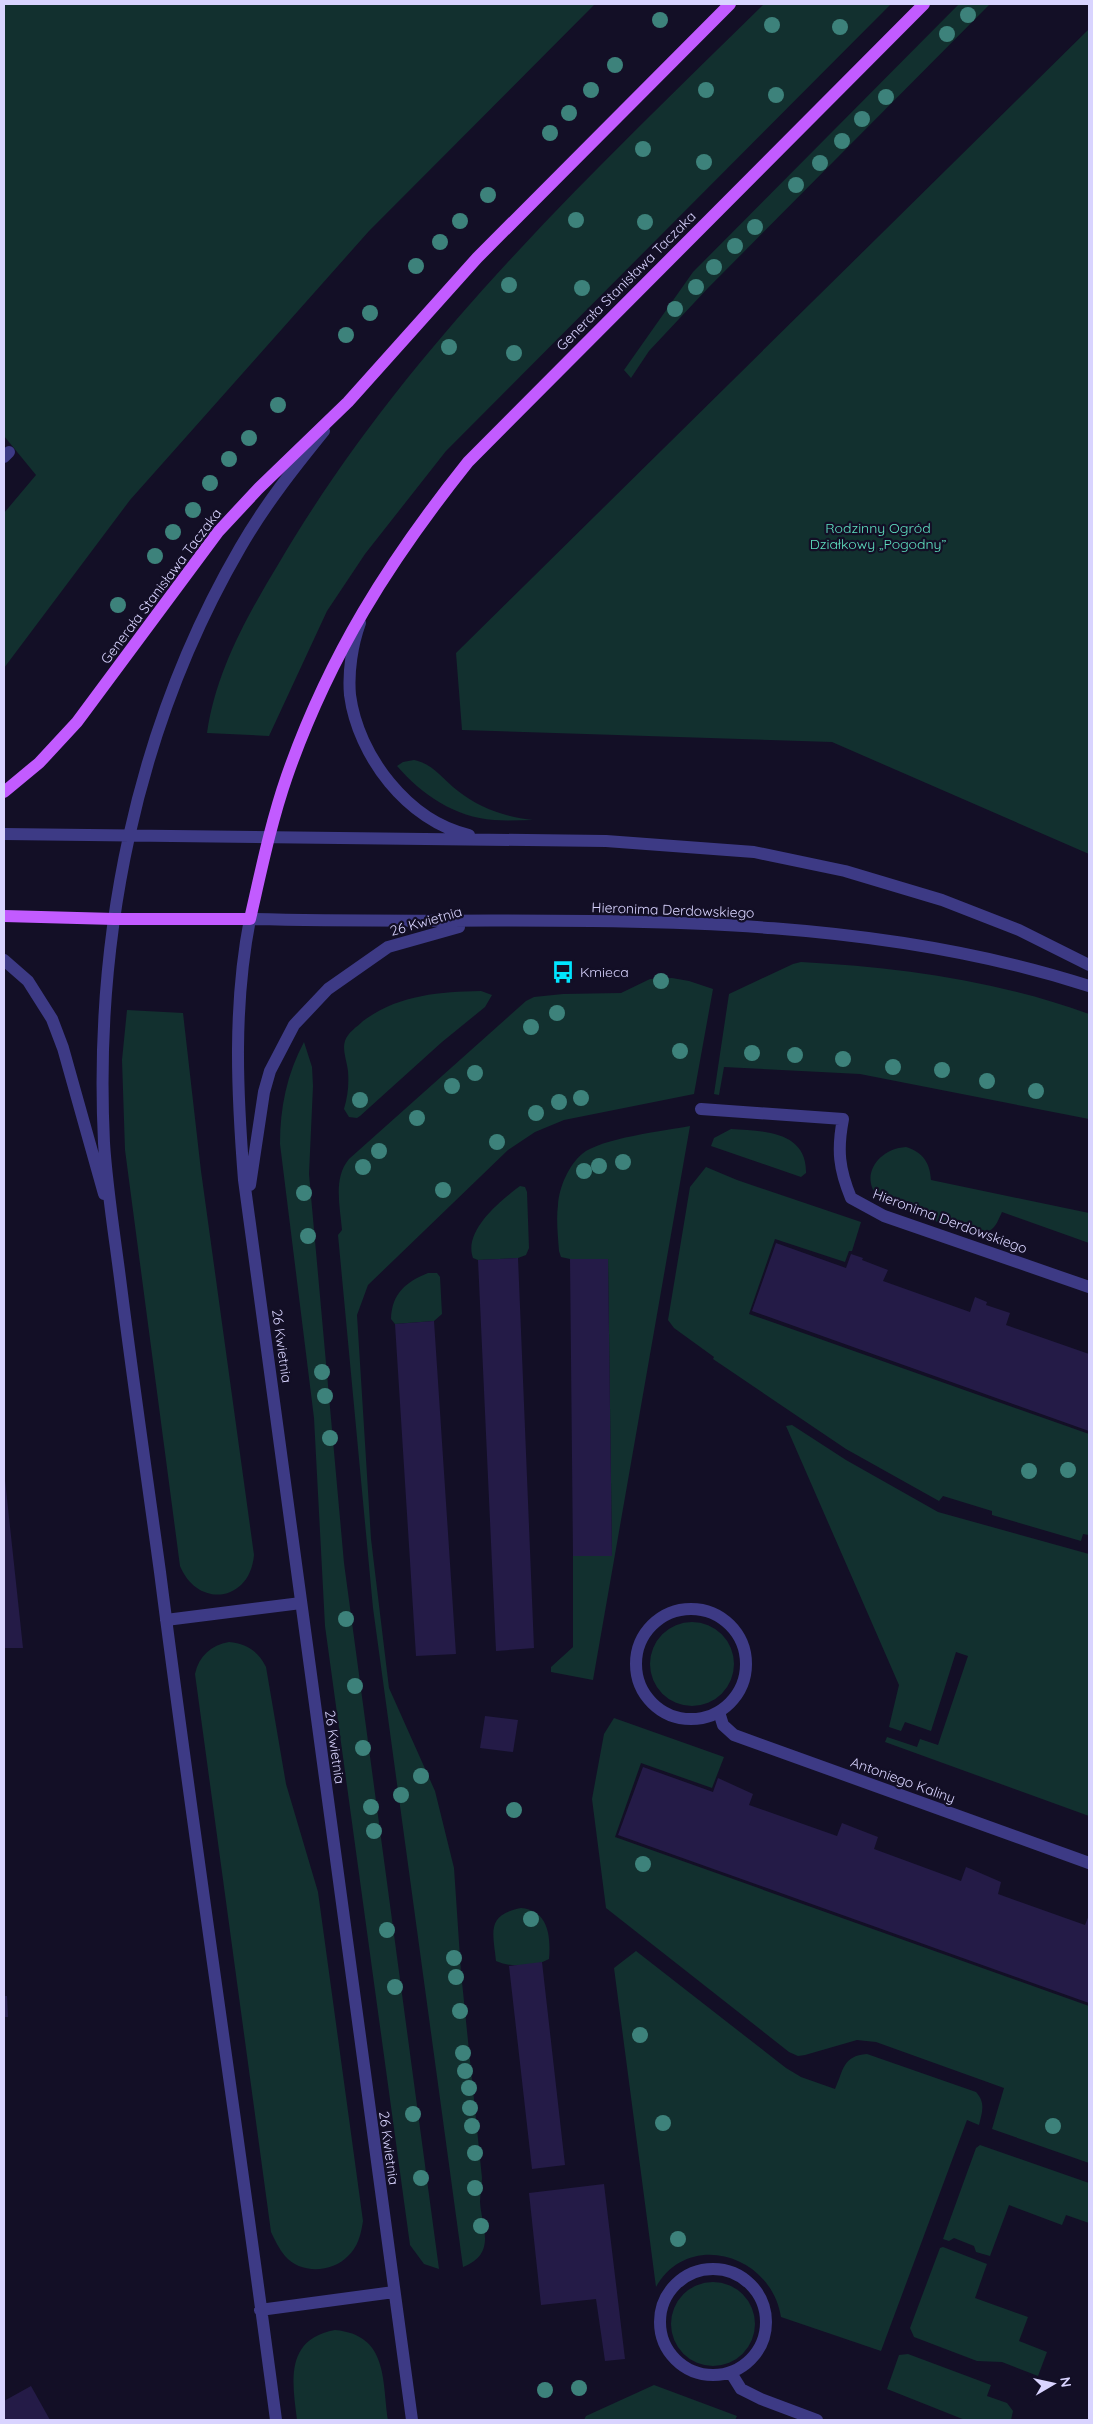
<svg xmlns="http://www.w3.org/2000/svg" width="1093" height="2424" font-family="Quicksand,sans-serif">
	<style>
		.green { fill: #12302f }
		.building { fill: #241b47 }
		.lines { fill: none; stroke-linecap: round; stroke-linejoin: round }
		.minor { stroke: #3d3a85; stroke-width: 12 }
		.major { stroke: #c25bff; stroke-width: 12 }
		.tree { fill: #3d827b }
		.labels { text-anchor: middle; stroke-width: 4.5; stroke-linejoin: round; paint-order: stroke }
		.street-label { font-size: 14px; fill: #d9d4ff; stroke: #130f26 }
		.park-label { font-size: 14px; fill: #5fe0c0; stroke: #130f26 }
		.poi-label { font-size: 14px; fill: #d9d4ff; stroke: #130f26; text-anchor: start }
	</style>
	<rect width="100%" height="100%" fill="#130f26"/>
	<path class="green" d="M 4,4 L 595,4 L 369,231 L 130,500 L 4,668 L 4,513 L 36,475 L 4,436 Z
		M 764,4 L 891,4 L 446,451 L 365,554 L 327,611 L 269,736 L 207,733 C 216,671 247,616 279,563 C 405,348 588,177 764,4 Z
		M 959,4 L 990,4 L 708,288 L 649,351 L 631,378 L 624,370 L 693,272 Z
		M 1089,29 L 1089,854 L 832,742 L 462,730 L 456,653 Z
		M 414,760 C 434,764 442,779 458,791 C 479,808 506,817 533,820 C 520,820 507,821 494,820 C 455,817 422,795 397,766 L 403,762 Z
		M 801,962 C 898,967 998,981 1089,1014 L 1089,1119 L 860,1074 L 724,1067 L 719,1095 L 714,1094 L 729,994 L 793,964 Z
		M 672,978 L 689,981 L 713,989 L 694,1094 L 564,1120 L 535,1132 L 508,1150 L 368,1285 L 357,1315 L 371,1539 L 389,1688 L 435,1791 L 454,1868 L 461,1972 L 482,2178 C 482,2186 480,2194 480,2202 C 482,2229 497,2253 463,2267 L 373,1608 L 338,1235 L 342,1230 C 340,1206 333,1178 349,1159 L 526,1001 L 534,997 L 563,994 L 621,993 L 650,979 Z
		M 481,991 L 492,995 L 485,1007 L 442,1042 L 360,1116 L 357,1118 L 349,1117 L 344,1109 C 348,1096 349,1084 348,1071 C 347,1062 342,1049 345,1041 C 348,1032 357,1027 363,1021 C 398,995 438,992 481,991 Z
		M 127,1010 L 183,1013 L 201,1171 L 254,1555 C 250,1602 198,1609 180,1566 L 125,1150 L 122,1060 Z
		M 304,1042 L 312,1067 L 313,1086 L 309,1174 L 344,1563 L 439,2269 L 424,2264 L 410,2245 L 325,1626 L 314,1418 L 280,1144 C 280,1107 287,1074 304,1042 Z
		M 690,1126 L 593,1680 L 551,1672 L 551,1667 L 573,1647 L 573,1556 L 612,1556 L 608,1259 L 570,1259 L 561,1257 L 559,1251 C 558,1236 556,1220 558,1205 C 559,1187 569,1165 582,1154 C 601,1138 664,1131 690,1126 Z
		M 731,1129 C 763,1131 807,1131 806,1173 L 801,1177 L 711,1146 L 714,1138 Z
		M 906,1147 C 923,1152 930,1163 931,1180 L 1089,1213 L 1089,1243 L 1002,1212 C 999,1218 996,1228 989,1231 C 972,1239 909,1210 888,1204 C 855,1186 873,1149 906,1147 Z
		M 706,1167 L 737,1180 L 861,1222 L 852,1251 L 849,1251 L 845,1262 L 775,1239 L 749,1314 L 1089,1434 L 1089,1535 L 1083,1534 L 1081,1541 L 992,1515 L 992,1511 L 943,1496 L 939,1501 L 846,1449 L 713,1359 L 714,1357 L 674,1328 L 668,1320 L 690,1187 Z
		M 520,1186 L 525,1187 L 527,1192 L 529,1248 L 526,1255 L 518,1258 L 478,1260 L 473,1258 C 463,1231 500,1201 520,1186 Z
		M 428,1273 L 437,1273 L 440,1277 L 442,1314 L 434,1321 L 395,1324 L 391,1319 C 392,1293 406,1282 428,1273 Z
		M 792,1425 L 846,1460 L 938,1512 L 1089,1554 L 1089,1816 L 885,1742 L 887,1737 L 917,1747 L 920,1739 L 938,1745 L 968,1656 L 956,1652 L 931,1731 L 905,1722 L 901,1731 L 889,1727 L 899,1685 L 786,1426 Z
		M650 1664a42 42 0 1 1 84 0a42 42 0 1 1-84 0Z
		M 229,1642 C 247,1644 258,1651 266,1667 L 286,1784 L 318,1892 L 363,2221 C 361,2234 358,2247 348,2256 C 332,2273 300,2274 285,2256 C 279,2249 275,2240 271,2232 L 195,1674 C 199,1656 211,1645 229,1642 Z
		M 614,1718 L 724,1757 L 712,1788 L 641,1763 L 615,1837 L 1089,2006 L 1089,2163 L 992,2129 L 1004,2088 L 876,2042 L 857,2040 L 805,2055 L 798,2056 L 789,2052 L 606,1908 L 592,1799 L 604,1734 Z
		M 521,1908 C 548,1910 551,1936 549,1959 C 534,1967 512,1968 496,1961 C 493,1932 486,1915 521,1908 Z
		M 636,1951 L 786,2068 L 801,2077 L 835,2089 C 844,2070 842,2056 867,2054 L 976,2092 C 986,2103 982,2112 979,2125 L 967,2120 L 881,2351 L 781,2317 C 771,2254 688,2230 656,2287 L 614,1968 Z
		M 980,2145 L 1089,2183 L 1089,2223 L 1066,2215 L 1062,2225 L 1009,2205 L 990,2256 L 976,2252 L 974,2246 L 954,2238 L 949,2241 L 943,2239 L 976,2148 Z
		M 943,2247 L 987,2264 L 975,2298 L 1028,2317 L 1019,2341 L 1047,2352 L 1038,2376 L 1002,2362 L 977,2361 L 914,2337 L 910,2328 L 940,2248 Z
		M671 2324a42 42 0 1 1 84 0a42 42 0 1 1-84 0Z
		M 335,2330 C 388,2335 382,2379 388,2420 L 297,2420 C 292,2381 285,2339 335,2330 Z
		M 908,2354 L 991,2385 L 987,2396 L 1007,2403 L 1013,2411 L 1011,2420 L 965,2420 L 887,2389 L 899,2355 Z
		M 654,2385 L 737,2416 L 735,2420 L 584,2420 L 586,2416 Z"/>
	<path class="building" d="M 776,1243 L 846,1268 L 851,1254 L 863,1258 L 862,1260 L 888,1270 L 883,1281 L 970,1312 L 975,1297 L 987,1302 L 986,1305 L 1010,1313 L 1006,1325 L 1089,1354 L 1089,1431 L 752,1311 Z
		M 518,1258 L 534,1648 L 496,1651 L 478,1260 Z
		M 570,1259 L 608,1259 L 612,1556 L 573,1556 Z
		M 434,1321 L 456,1654 L 416,1656 L 395,1324 Z
		M 4,1480 L 5,1480 L 23,1648 L 4,1648 Z
		M 485,1716 L 518,1720 L 513,1752 L 480,1748 Z
		M 643,1767 L 713,1792 L 718,1778 L 753,1794 L 749,1805 L 837,1836 L 842,1823 L 878,1837 L 874,1849 L 961,1881 L 966,1867 L 971,1869 L 1001,1882 L 998,1894 L 1085,1925 L 1089,1915 L 1089,2003 L 618,1835 Z
		M 542,1962 L 565,2165 L 532,2169 L 509,1966 Z
		M 4,1996 L 7,1996 L 8,2017 L 4,2017 Z
		M 604,2184 L 625,2359 L 605,2361 L 596,2299 L 541,2305 L 529,2193 Z
		M 31,2386 L 50,2420 L 4,2420 L 4,2401 Z"/>
	<g class="lines">
		<path class="minor" d="M 4,457 L 9,452
			M 360,623 C 352,645 348,672 350,695 C 358,756 408,821 469,835
			M 4,834 L 606,841 L 754,852 L 845,871 L 942,900 L 1019,930 L 1089,965
			M 4,960 L 28,981 L 52,1019 L 63,1048 L 104,1194
			M 701,1109 L 843,1119 C 837,1150 839,1169 851,1198 L 884,1216 L 1089,1287
			M 250,1185 L 264,1092 L 270,1071 L 294,1025 L 328,989 L 388,947 L 459,927
			M636 1664a55 55 0 1 1 110 0a55 55 0 1 1-110 0Z
			M 166,1620 L 301,1603
			M 719,1712 L 723,1725 L 734,1735 L 1089,1863
			M660 2322a53 53 0 1 1 106 0a53 53 0 1 1-106 0Z
			M 260,2310 L 394,2292
			M 731,2373 L 741,2389 L 761,2399 L 817,2420
			M 276,2420 C 239,2137 196,1855 160,1572 C 147,1477 133,1381 121,1286 C 115,1238 107,1190 104,1143 C 94,937 136,727 240,548 C 264,506 294,468 324,431
			M 412,2420 L 244,1180 C 237,1092 233,1006 250,919 C 530,927 819,899 1089,986"/>
		<path class="major" d="M 4,792 L 39,763 L 77,722 L 218,532 L 258,489 L 348,402 L 477,258 L 730,4
			M 4,916 L 114,919 L 250,919 C 261,871 271,822 287,776 C 329,656 389,561 468,462 L 924,4"/>
	</g>
	<g class="tree">
		<circle cx="968" cy="15" r="8"/>
		<circle cx="660" cy="20" r="8"/>
		<circle cx="772" cy="25" r="8"/>
		<circle cx="840" cy="27" r="8"/>
		<circle cx="947" cy="34" r="8"/>
		<circle cx="615" cy="65" r="8"/>
		<circle cx="591" cy="90" r="8"/>
		<circle cx="706" cy="90" r="8"/>
		<circle cx="776" cy="95" r="8"/>
		<circle cx="886" cy="97" r="8"/>
		<circle cx="569" cy="113" r="8"/>
		<circle cx="862" cy="119" r="8"/>
		<circle cx="550" cy="133" r="8"/>
		<circle cx="842" cy="141" r="8"/>
		<circle cx="643" cy="149" r="8"/>
		<circle cx="704" cy="162" r="8"/>
		<circle cx="820" cy="163" r="8"/>
		<circle cx="796" cy="185" r="8"/>
		<circle cx="488" cy="195" r="8"/>
		<circle cx="576" cy="220" r="8"/>
		<circle cx="460" cy="221" r="8"/>
		<circle cx="645" cy="222" r="8"/>
		<circle cx="755" cy="227" r="8"/>
		<circle cx="440" cy="242" r="8"/>
		<circle cx="735" cy="246" r="8"/>
		<circle cx="416" cy="266" r="8"/>
		<circle cx="714" cy="267" r="8"/>
		<circle cx="509" cy="285" r="8"/>
		<circle cx="696" cy="287" r="8"/>
		<circle cx="582" cy="288" r="8"/>
		<circle cx="675" cy="309" r="8"/>
		<circle cx="370" cy="313" r="8"/>
		<circle cx="346" cy="335" r="8"/>
		<circle cx="449" cy="347" r="8"/>
		<circle cx="514" cy="353" r="8"/>
		<circle cx="278" cy="405" r="8"/>
		<circle cx="249" cy="438" r="8"/>
		<circle cx="229" cy="459" r="8"/>
		<circle cx="210" cy="483" r="8"/>
		<circle cx="193" cy="510" r="8"/>
		<circle cx="173" cy="532" r="8"/>
		<circle cx="155" cy="556" r="8"/>
		<circle cx="118" cy="605" r="8"/>
		<circle cx="661" cy="981" r="8"/>
		<circle cx="557" cy="1013" r="8"/>
		<circle cx="531" cy="1027" r="8"/>
		<circle cx="680" cy="1051" r="8"/>
		<circle cx="752" cy="1053" r="8"/>
		<circle cx="795" cy="1055" r="8"/>
		<circle cx="843" cy="1059" r="8"/>
		<circle cx="893" cy="1067" r="8"/>
		<circle cx="942" cy="1070" r="8"/>
		<circle cx="475" cy="1073" r="8"/>
		<circle cx="987" cy="1081" r="8"/>
		<circle cx="452" cy="1086" r="8"/>
		<circle cx="1036" cy="1091" r="8"/>
		<circle cx="581" cy="1098" r="8"/>
		<circle cx="360" cy="1100" r="8"/>
		<circle cx="559" cy="1102" r="8"/>
		<circle cx="536" cy="1113" r="8"/>
		<circle cx="417" cy="1118" r="8"/>
		<circle cx="497" cy="1142" r="8"/>
		<circle cx="379" cy="1151" r="8"/>
		<circle cx="623" cy="1162" r="8"/>
		<circle cx="599" cy="1166" r="8"/>
		<circle cx="363" cy="1167" r="8"/>
		<circle cx="584" cy="1171" r="8"/>
		<circle cx="443" cy="1190" r="8"/>
		<circle cx="304" cy="1193" r="8"/>
		<circle cx="308" cy="1236" r="8"/>
		<circle cx="322" cy="1372" r="8"/>
		<circle cx="325" cy="1396" r="8"/>
		<circle cx="330" cy="1438" r="8"/>
		<circle cx="1068" cy="1470" r="8"/>
		<circle cx="1029" cy="1471" r="8"/>
		<circle cx="346" cy="1619" r="8"/>
		<circle cx="355" cy="1686" r="8"/>
		<circle cx="363" cy="1748" r="8"/>
		<circle cx="421" cy="1776" r="8"/>
		<circle cx="401" cy="1795" r="8"/>
		<circle cx="371" cy="1807" r="8"/>
		<circle cx="514" cy="1810" r="8"/>
		<circle cx="374" cy="1831" r="8"/>
		<circle cx="643" cy="1864" r="8"/>
		<circle cx="531" cy="1919" r="8"/>
		<circle cx="387" cy="1930" r="8"/>
		<circle cx="454" cy="1958" r="8"/>
		<circle cx="456" cy="1977" r="8"/>
		<circle cx="395" cy="1987" r="8"/>
		<circle cx="460" cy="2011" r="8"/>
		<circle cx="640" cy="2035" r="8"/>
		<circle cx="463" cy="2053" r="8"/>
		<circle cx="465" cy="2071" r="8"/>
		<circle cx="469" cy="2088" r="8"/>
		<circle cx="470" cy="2108" r="8"/>
		<circle cx="413" cy="2114" r="8"/>
		<circle cx="663" cy="2123" r="8"/>
		<circle cx="472" cy="2126" r="8"/>
		<circle cx="1053" cy="2126" r="8"/>
		<circle cx="475" cy="2153" r="8"/>
		<circle cx="421" cy="2178" r="8"/>
		<circle cx="475" cy="2188" r="8"/>
		<circle cx="481" cy="2226" r="8"/>
		<circle cx="678" cy="2239" r="8"/>
		<circle cx="579" cy="2388" r="8"/>
		<circle cx="545" cy="2390" r="8"/>
	</g>
	<defs>
		<symbol id="bus-bare" viewBox="-9 -9 18 18"><path d="M-5-6H5V4H4V6H2V4H-2V6H-4V4H-5ZM-3.5-4V0h7V-4ZM-3.5 1.2v1.5H-2V1.2ZM2 1.2v1.5H3.5V1.2Z" fill="#00e5ff" stroke="#130f26" stroke-width="2.5" paint-order="stroke"/></symbol>
	</defs>
	<g fill-rule="evenodd">
		<use href="#bus-bare" x="547" y="956" width="32" height="32"/>
	</g>
	<g class="labels">
		<g class="street-label">
			<text transform="translate(626 281) rotate(-45)" y="5">Generała Stanisława Taczaka</text>
			<text transform="translate(161 586) rotate(-53)" y="5">Generała Stanisława Taczaka</text>
			<text transform="translate(673 910) rotate(2)" y="5">Hieronima Derdowskiego</text>
			<text transform="translate(426 921) rotate(-16)" y="5">26 Kwietnia</text>
			<text transform="translate(950 1221) rotate(20)" y="5">Hieronima Derdowskiego</text>
			<text transform="translate(282 1346) rotate(82)" y="5">26 Kwietnia</text>
			<text transform="translate(335 1747) rotate(82)" y="5">26 Kwietnia</text>
			<text transform="translate(903 1780) rotate(20)" y="5">Antoniego Kaliny</text>
			<text transform="translate(389 2148) rotate(82)" y="5">26 Kwietnia</text>
		</g>
		<g class="park-label">
			<text x="878" y="533">Rodzinny Ogród<tspan x="878" dy="16">Działkowy „Pogodny”</tspan></text>
		</g>
		<g class="poi-label">
			<text x="580" y="977">Kmieca</text>
		</g>
	</g>
	<rect width="1093" height="2424" fill="none" stroke="#d9d4ff" stroke-width="10"/>
	<g transform="translate(1053 2384) rotate(81)" stroke="#130f26" stroke-width="4" paint-order="stroke">
	<path d="M0-4L9 19L0 12L-9 19Z" fill="#d9d4ff"/>
	<text y="-8" font-size="14" font-weight="bold" text-anchor="middle" fill="#d9d4ff">N</text>
	</g>
</svg>
